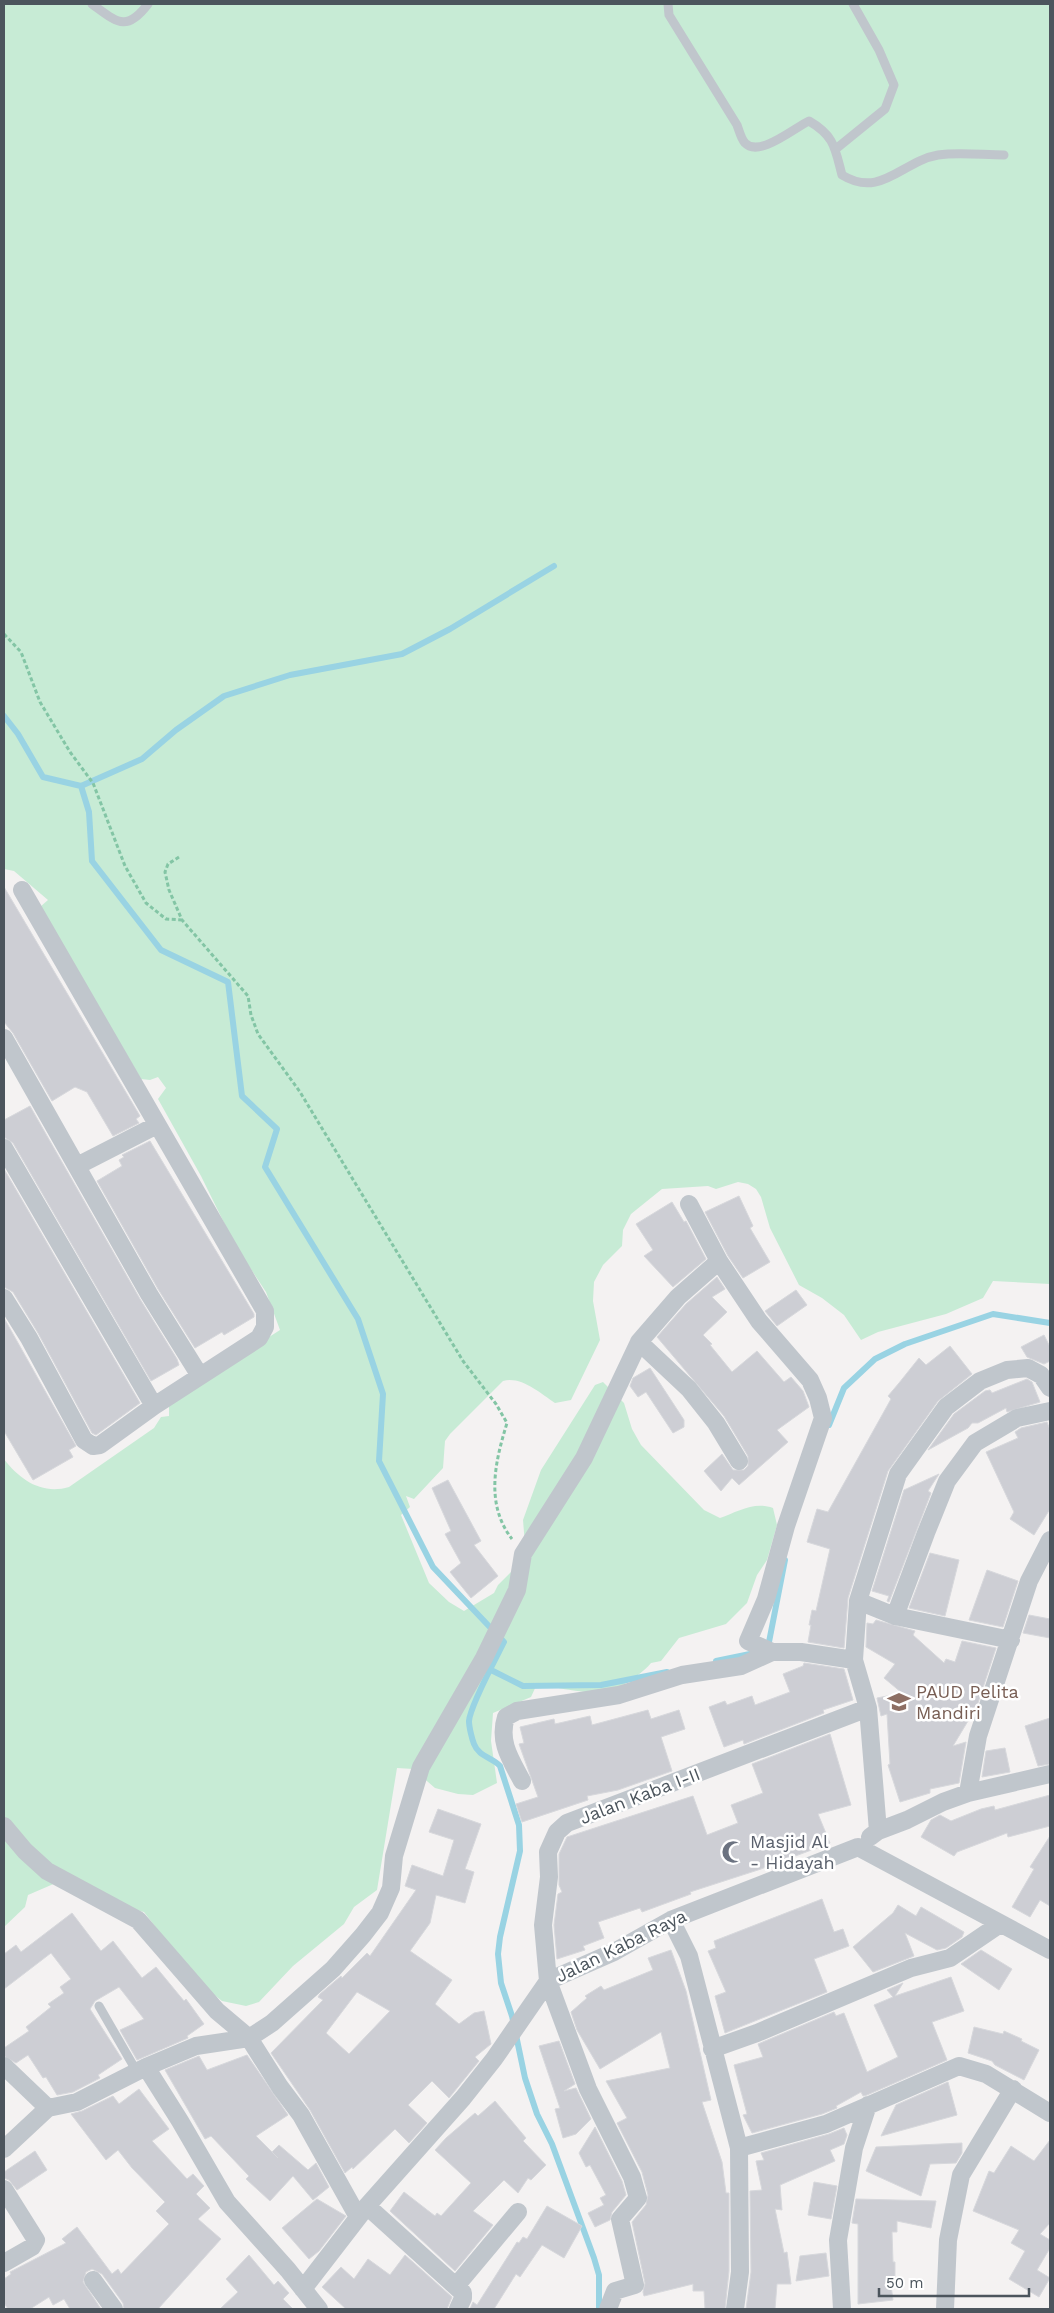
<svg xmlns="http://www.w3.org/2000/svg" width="1054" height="2313" font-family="'Work Sans',sans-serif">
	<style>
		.green { fill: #c7ebd5 }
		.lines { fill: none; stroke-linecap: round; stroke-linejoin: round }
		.stream { stroke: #99d3e3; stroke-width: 6 }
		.building { fill: #cdced4; stroke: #d7d8dc; fill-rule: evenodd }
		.path { stroke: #83c5a5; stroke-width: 3; stroke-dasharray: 4 2.5; stroke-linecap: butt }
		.service { stroke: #c0c6cc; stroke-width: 9 }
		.minor { stroke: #c0c6cc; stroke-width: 18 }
		.labels { text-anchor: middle; stroke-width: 5; stroke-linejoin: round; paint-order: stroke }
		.education-label { font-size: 18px; fill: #785e54; stroke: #fff; text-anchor: start }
		.street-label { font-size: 18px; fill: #4c555d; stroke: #fff }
		.worship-label { font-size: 18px; fill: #5b616d; stroke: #fff; text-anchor: start }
	</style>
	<rect width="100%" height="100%" fill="#f4f2f2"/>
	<path class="green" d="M 4,4 L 1050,4 L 1050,1284 L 993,1281 L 983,1298 L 946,1314 L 878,1332 L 861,1340 L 844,1315 L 822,1298 L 799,1285 L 770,1228 L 761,1197 L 756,1189 L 748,1184 L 738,1182 L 716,1189 L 708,1186 L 662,1189 L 631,1214 L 623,1230 L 622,1246 L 603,1265 L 594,1282 L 593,1301 L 600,1340 L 571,1400 L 555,1403 C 540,1393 521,1376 503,1381 L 450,1434 L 445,1441 L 443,1468 L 414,1499 L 406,1496 L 410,1507 L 401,1515 L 429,1583 L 449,1602 L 464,1611 L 494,1593 L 498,1585 L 526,1557 L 523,1520 L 541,1470 L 595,1385 L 603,1382 L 624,1403 L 632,1429 L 641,1445 L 704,1510 L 720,1518 C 737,1512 754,1501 773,1508 L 777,1525 L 767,1560 L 757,1575 L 747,1603 L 726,1624 L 679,1638 L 661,1661 L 651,1663 C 644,1672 621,1688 610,1691 C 594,1696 554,1687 537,1684 L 531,1697 L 493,1713 L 491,1741 L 497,1783 L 473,1795 L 458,1794 L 435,1788 L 413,1769 L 397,1768 L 377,1890 L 354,1907 L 344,1924 L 293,1966 L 259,2002 L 246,2006 L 222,2001 L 198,1982 L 144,1912 L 124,1907 L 72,1876 L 28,1895 L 25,1907 L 4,1927 L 4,1459 C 20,1480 42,1495 69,1487 L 154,1428 L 161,1417 L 169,1416 L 169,1402 L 280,1330 L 266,1292 L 235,1245 L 201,1176 L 158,1099 L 166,1088 L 158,1077 L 150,1080 L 141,1079 L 40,907 L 48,900 L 14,871 L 4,869 Z"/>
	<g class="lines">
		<path class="stream" d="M 4,716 L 18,734 L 43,777 L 81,786 L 89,812 L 92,861 L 161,950 L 228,982 L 242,1096 L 277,1129 L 265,1167 L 358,1319 L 383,1394 L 379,1461 L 433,1567 L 504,1642 C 496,1658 470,1706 469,1721 C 469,1727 472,1739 474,1744 C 479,1757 492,1757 500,1766 L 519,1825 L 520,1851 L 500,1937 L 498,1954 L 501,1983 L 512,2016 L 525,2078 L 537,2114 L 552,2144 L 594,2258 L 599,2275 L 599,2309
			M 81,786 L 142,759 L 176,730 L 224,696 L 290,675 L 402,654 L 450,629 L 554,566
			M 829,1425 L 844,1388 L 875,1359 L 905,1344 L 993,1314 L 1050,1323
			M 765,1647 L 769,1642 L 785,1560
			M 716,1661 L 750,1654
			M 491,1670 L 523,1686 L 601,1685 L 667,1672"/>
	</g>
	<path class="building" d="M 4,887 L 140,1116 L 136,1119 L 139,1123 L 113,1136 L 87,1092 L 75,1087 L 52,1101 L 13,1033 L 4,1022 Z
		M 30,1106 L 140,1299 L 177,1359 L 179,1365 L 151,1381 L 13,1143 L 4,1137 L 4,1120 Z
		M 150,1141 L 254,1314 L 254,1317 L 224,1335 L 222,1332 L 195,1348 L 158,1289 L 97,1181 L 122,1166 L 119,1160 L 124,1157 L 122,1155 Z
		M 4,1169 L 140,1403 L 96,1435 L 92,1433 L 38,1333 L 13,1292 L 4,1287 Z
		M 739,1196 L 753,1226 L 750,1228 L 770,1262 L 743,1278 L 728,1256 L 705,1212 Z
		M 672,1202 L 684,1222 L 686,1221 L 706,1259 L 673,1287 L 644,1256 L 653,1250 L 636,1224 Z
		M 717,1277 L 725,1289 L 712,1297 L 727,1312 L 703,1335 L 712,1344 L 710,1345 L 732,1372 L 757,1351 L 784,1382 L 791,1377 L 803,1391 L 809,1407 L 777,1430 L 788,1442 L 739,1485 L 732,1478 L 721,1491 L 704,1471 L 722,1454 L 733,1470 L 744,1470 L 748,1466 L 748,1456 L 724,1416 L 657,1337 L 686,1304 Z
		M 796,1290 L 807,1305 L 777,1326 L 765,1311 Z
		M 4,1318 L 76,1446 L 69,1450 L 73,1457 L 33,1480 L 4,1431 Z
		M 1044,1335 L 1050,1347 L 1050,1361 L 1044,1364 L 1027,1357 L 1021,1347 Z
		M 950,1346 L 972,1374 L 938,1401 L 888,1471 L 848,1598 L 844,1648 L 808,1642 L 811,1625 L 809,1625 L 812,1610 L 816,1611 L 830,1549 L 807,1542 L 817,1509 L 828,1512 L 891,1399 L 888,1396 L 899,1383 L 919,1358 L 926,1365 Z
		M 650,1368 L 684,1420 L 684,1427 L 673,1433 L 646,1392 L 638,1397 L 630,1386 L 633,1378 Z
		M 1027,1379 L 1032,1382 L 1040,1402 L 1007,1412 L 1006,1408 L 978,1423 L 972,1423 L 968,1428 L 928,1450 L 954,1414 L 985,1391 L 990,1390 L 992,1393 Z
		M 1047,1422 L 1050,1430 L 1050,1509 L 1034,1535 L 1010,1519 L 1014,1512 L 986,1452 L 1018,1438 L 1015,1432 L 1021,1428 Z
		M 939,1474 L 928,1491 L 931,1493 L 889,1602 L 887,1601 L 889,1596 L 872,1591 L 904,1490 Z
		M 448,1480 L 481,1541 L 474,1545 L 498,1576 L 471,1598 L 450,1572 L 461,1563 L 445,1534 L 451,1531 L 432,1488 Z
		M 930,1553 L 959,1560 L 945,1616 L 909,1608 Z
		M 987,1570 L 1018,1581 L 1003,1627 L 969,1620 Z
		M 1029,1615 L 1050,1619 L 1050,1638 L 1023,1633 Z
		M 876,1620 L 915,1631 L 913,1635 L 944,1663 L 946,1659 L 955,1662 L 962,1641 L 996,1648 L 977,1706 L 953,1746 L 966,1742 L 959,1783 L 930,1789 L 930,1793 L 900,1802 L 888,1765 L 890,1764 L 887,1714 L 881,1716 L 877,1698 L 902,1693 L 884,1678 L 895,1664 L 866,1647 L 867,1623 L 873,1624 Z
		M 804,1663 L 844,1669 L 853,1700 L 823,1710 L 824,1713 L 744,1744 L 743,1740 L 724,1747 L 709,1707 L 725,1701 L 727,1705 L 752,1696 L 755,1705 L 790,1692 L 783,1674 L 803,1666 Z
		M 648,1710 L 651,1719 L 679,1710 L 685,1729 L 661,1737 L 672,1771 L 618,1790 L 587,1796 L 588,1800 L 522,1822 L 516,1804 L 538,1797 L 519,1744 L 524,1743 L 520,1727 L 554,1719 L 555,1724 L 590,1716 L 592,1725 Z
		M 1050,1718 L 1050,1764 L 1038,1766 L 1025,1726 Z
		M 830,1734 L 851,1805 L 818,1814 L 830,1843 L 761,1869 L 690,1892 L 691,1894 L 642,1912 L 640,1908 L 598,1922 L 604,1938 L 583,1946 L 585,1950 L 557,1959 L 554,1925 L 558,1894 L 562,1892 L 559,1885 L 559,1854 L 567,1837 L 693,1796 L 707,1835 L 738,1823 L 731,1805 L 763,1793 L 752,1764 Z
		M 1005,1748 L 1010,1772 L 982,1777 L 986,1751 Z
		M 1050,1795 L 1050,1826 L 1008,1837 L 1007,1833 L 957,1852 L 954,1856 L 921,1837 L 931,1820 L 940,1815 L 951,1821 L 981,1809 L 994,1806 L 995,1810 Z
		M 438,1809 L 481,1824 L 465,1869 L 474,1872 L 465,1903 L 436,1895 L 430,1923 L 410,1951 L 452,1980 L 435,2004 L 459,2024 L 474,2013 L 484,2011 L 491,2044 L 475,2057 L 479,2061 L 449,2098 L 432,2081 L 408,2105 L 427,2123 L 409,2143 L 395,2129 L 353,2169 L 352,2167 L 345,2173 L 310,2110 L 271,2053 L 323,2000 L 318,1997 L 320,1994 L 341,1976 L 342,1978 L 367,1953 L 370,1956 L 416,1890 L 405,1886 L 412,1865 L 443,1876 L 454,1840 L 429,1832 ZM 357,1992 L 390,2011 L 349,2054 L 326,2033 Z
		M 1050,1836 L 1050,1906 L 1040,1900 L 1030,1917 L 1012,1907 L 1034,1869 L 1030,1867 Z
		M 822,1899 L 834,1932 L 843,1929 L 849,1946 L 814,1959 L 827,1992 L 725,2033 L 715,1996 L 726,1992 L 708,1951 L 716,1948 L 714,1941 Z
		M 898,1905 L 916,1916 L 921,1907 L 964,1932 L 962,1937 L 946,1948 L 937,1950 L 905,1933 L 914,1956 L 873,1972 L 853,1947 L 893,1913 Z
		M 72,1913 L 101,1951 L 113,1941 L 142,1978 L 156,1967 L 184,2001 L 186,1999 L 204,2024 L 187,2036 L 188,2038 L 137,2060 L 120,2030 L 144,2019 L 119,1987 L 95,2001 L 90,2009 L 122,2059 L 98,2075 L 100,2078 L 73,2092 L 57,2095 L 46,2077 L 43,2078 L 28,2055 L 16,2063 L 4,2056 L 4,2048 L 29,2031 L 26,2027 L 51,2007 L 48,2004 L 64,1993 L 60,1987 L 71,1979 L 51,1953 L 4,1989 L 4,1954 L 16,1945 L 21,1952 Z
		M 671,1950 L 686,1991 L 711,2100 L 702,2102 L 722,2162 L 726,2193 L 729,2193 L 729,2271 L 725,2309 L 705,2309 L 704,2291 L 693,2291 L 693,2284 L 644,2296 L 643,2292 L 645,2283 L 632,2222 L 646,2205 L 648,2195 L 642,2172 L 617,2123 L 627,2118 L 606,2081 L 670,2068 L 661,2032 L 600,2069 L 577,2030 L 571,2012 L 587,1998 L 585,1996 L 601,1986 L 604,1990 L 653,1970 L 648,1958 Z
		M 981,1950 L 1012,1969 L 999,1990 L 961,1964 Z
		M 951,1977 L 964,2011 L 932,2022 L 947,2060 L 867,2095 L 863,2096 L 861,2092 L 836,2106 L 837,2108 L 822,2114 L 752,2133 L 743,2115 L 747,2114 L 734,2065 L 763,2057 L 758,2044 L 834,2012 L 836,2016 L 844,2013 L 867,2072 L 898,2057 L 874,2005 L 893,1997 L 887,1990 L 903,1983 L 895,1996 Z
		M 974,2027 L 1003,2034 L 1004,2031 L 1022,2039 L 1021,2041 L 1039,2050 L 1024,2080 L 995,2065 L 992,2061 L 968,2053 Z
		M 559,2041 L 575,2084 L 564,2091 L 576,2088 L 591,2119 L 576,2134 L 563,2138 L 555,2109 L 560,2108 L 539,2046 Z
		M 247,2055 L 288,2115 L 256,2136 L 278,2158 L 272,2152 L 279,2145 L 308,2170 L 316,2163 L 329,2187 L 313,2200 L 293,2176 L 270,2201 L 246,2179 L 249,2176 L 211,2136 L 205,2139 L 165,2070 L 199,2056 L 207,2070 Z
		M 948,2082 L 957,2115 L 881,2136 L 896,2105 Z
		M 139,2089 L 169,2129 L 152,2141 L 187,2179 L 193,2174 L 204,2186 L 196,2194 L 210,2208 L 198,2219 L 221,2239 L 158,2309 L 124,2309 L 123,2303 L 102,2274 L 92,2269 L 86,2272 L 83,2282 L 101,2309 L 70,2309 L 64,2299 L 53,2305 L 49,2297 L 30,2309 L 8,2309 L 4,2303 L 4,2279 L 11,2274 L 10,2272 L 66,2243 L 62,2239 L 77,2227 L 112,2274 L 118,2269 L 121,2274 L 169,2224 L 156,2211 L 165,2202 L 132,2168 L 118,2150 L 106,2160 L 71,2114 L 82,2111 L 113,2096 L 119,2104 Z
		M 495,2101 L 526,2138 L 523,2141 L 546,2165 L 531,2180 L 528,2178 L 518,2193 L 504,2180 L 473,2211 L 493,2225 L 455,2271 L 390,2211 L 404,2192 L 435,2216 L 437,2213 L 441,2216 L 471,2183 L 435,2150 L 446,2138 L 475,2113 L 478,2116 Z
		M 595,2127 L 622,2181 L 626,2195 L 612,2212 L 610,2220 L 595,2227 L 588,2213 L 604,2205 L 600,2198 L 606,2195 L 590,2165 L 586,2167 L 579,2153 Z
		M 844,2128 L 847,2135 L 844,2144 L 830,2150 L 835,2161 L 780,2185 L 782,2210 L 775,2209 L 784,2253 L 787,2252 L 791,2284 L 777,2284 L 775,2309 L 746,2309 L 751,2272 L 750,2191 L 762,2190 L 756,2161 L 764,2160 L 761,2153 L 829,2134 Z
		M 1050,2140 L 1050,2223 L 1040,2234 L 1050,2240 L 1050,2248 L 1037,2270 L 1050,2278 L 1039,2297 L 1009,2279 L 1025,2251 L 1011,2243 L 1019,2230 L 973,2211 L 989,2171 L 994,2173 L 1011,2146 L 1034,2161 Z
		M 962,2143 L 962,2153 L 956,2163 L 930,2164 L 921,2196 L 866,2171 L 876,2147 Z
		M 35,2151 L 47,2170 L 17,2190 L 9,2180 L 4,2178 L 4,2172 Z
		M 814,2182 L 837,2186 L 831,2219 L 808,2215 Z
		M 317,2199 L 346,2216 L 319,2251 L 309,2259 L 282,2228 Z
		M 856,2199 L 936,2201 L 931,2228 L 897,2221 L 897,2232 L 892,2232 L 893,2262 L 895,2262 L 895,2278 L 890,2278 L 893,2300 L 858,2304 L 858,2224 L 852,2223 Z
		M 547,2206 L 582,2226 L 564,2258 L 542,2245 L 520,2277 L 516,2274 L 494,2309 L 470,2309 L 473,2302 L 477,2305 L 517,2242 L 519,2243 L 523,2237 L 527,2239 Z
		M 826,2253 L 829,2276 L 796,2281 L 800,2256 Z
		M 249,2255 L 274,2285 L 278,2281 L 289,2293 L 283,2299 L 293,2309 L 220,2309 L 238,2292 L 226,2279 Z
		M 405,2255 L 452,2297 L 447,2309 L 346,2309 L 322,2287 L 341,2267 L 354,2279 L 368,2259 L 390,2275 Z"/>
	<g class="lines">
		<path class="path" d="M 4,634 L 21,652 L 40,702 L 70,752 L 93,783 L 125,866 L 146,903 L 166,919 L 182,920
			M 179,857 L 168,864 L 165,872 L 169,890 L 182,920 L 248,996 L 251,1015 L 258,1034 L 300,1092 L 463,1361 L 496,1404 L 507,1423 C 495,1462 485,1504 512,1539"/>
		<path class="service" d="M 92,4 C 117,22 126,33 148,4
			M 668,4 L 669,15 L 737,125 C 739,130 741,139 745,143 C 759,158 794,128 809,121 C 835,136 835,149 842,175 C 881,199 902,161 938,155 C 959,152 983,155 1004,155
			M 837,148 L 885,109 L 894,85 L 879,50 L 853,4
			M 99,2006 L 137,2072"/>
		<path class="minor" d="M 4,1038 L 149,1294 L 200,1376
			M 4,1148 L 154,1406
			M 77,1166 L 157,1125
			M 689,1204 L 719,1261 L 759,1321 L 810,1380 L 818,1398 L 823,1418 L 786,1526 L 766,1599 L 748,1641 L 772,1652
			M 4,1298 L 29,1338 L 84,1440 L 93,1446 L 100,1445 L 154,1406 L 259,1338 L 265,1327 L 265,1311 L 22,890
			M 639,1342 L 689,1389 L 716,1423 L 739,1461
			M 858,1601 L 895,1616 L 1011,1640
			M 895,1616 L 926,1533 L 947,1481 L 975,1443 L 1017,1418 L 1050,1411
			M 522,1781 C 511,1760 498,1742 506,1717 L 517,1711 L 619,1695 L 682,1675 L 741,1666 L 772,1652 L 801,1652 L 854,1660
			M 968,1793 L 978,1736 L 1029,1581 L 1050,1540
			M 4,1826 L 25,1851 L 47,1871 L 138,1920 L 217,2011 L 249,2038 L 280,2087 L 301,2115 L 358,2217
			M 878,1831 L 868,1708 L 854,1660 L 858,1601 L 898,1474 L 946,1407 L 980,1381 L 1007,1370 L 1028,1368 L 1041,1375 L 1050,1388
			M 870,1837 L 878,1831 L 907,1820 L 943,1802 L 968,1793 L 1050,1774
			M 671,1920 L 689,1956 L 739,2148 L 740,2272 L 735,2309
			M 712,2049 L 757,2033 L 911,1968 L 950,1958 L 1000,1924
			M 4,2066 L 48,2108
			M 146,2067 L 180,2121 L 227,2202 L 288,2270 L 319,2309
			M 739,2148 L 826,2124 L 959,2066 L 986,2074 L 1050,2113
			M 4,2149 L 48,2108 L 77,2102 L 146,2067 L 196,2046 L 249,2038 L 272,2023 L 333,1969 L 363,1935 L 380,1913 L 391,1888 L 394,1856 L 421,1767 L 484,1658 L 517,1590 L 523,1554 L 584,1458 L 639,1342 L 678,1297 L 719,1261
			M 4,2189 L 36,2240 L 32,2247 L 4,2263
			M 367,2206 L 463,2293 L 463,2298 L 458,2309
			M 93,2280 L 114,2309
			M 456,2286 L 518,2212
			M 303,2289 L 367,2206 L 463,2098 L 494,2059 L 548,1981 L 614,1952 L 671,1920 L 858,1847 L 1050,1950
			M 608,2309 L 615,2291 L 635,2285 L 620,2219 L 638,2198 L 632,2177 L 588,2089 L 548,1981 L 543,1925 L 549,1877 L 548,1852 L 557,1832 L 567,1823 L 868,1708
			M 842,2309 L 838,2240 L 854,2148 L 868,2105
			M 945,2309 L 948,2240 L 961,2175 L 1013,2089"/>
	</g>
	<defs>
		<symbol id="school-bare" viewBox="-9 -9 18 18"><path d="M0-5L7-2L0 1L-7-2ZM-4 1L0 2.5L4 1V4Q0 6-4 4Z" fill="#8d6e63" stroke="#fff" stroke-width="2.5" paint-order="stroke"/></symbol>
		<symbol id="mosque-bare" viewBox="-9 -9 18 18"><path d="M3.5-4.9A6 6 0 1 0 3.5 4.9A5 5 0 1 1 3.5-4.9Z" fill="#6b7280" stroke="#fff" stroke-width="2.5" paint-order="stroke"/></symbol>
	</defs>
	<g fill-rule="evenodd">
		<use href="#school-bare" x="883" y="1686" width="32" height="32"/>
		<use href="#mosque-bare" x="717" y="1836" width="32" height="32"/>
	</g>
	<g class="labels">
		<g class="education-label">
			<text x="916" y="1698">PAUD Pelita<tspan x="916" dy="21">Mandiri</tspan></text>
		</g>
		<g class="street-label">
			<text transform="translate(640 1796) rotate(-21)" y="6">Jalan Kaba I-II</text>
			<text transform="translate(621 1946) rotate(-26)" y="6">Jalan Kaba Raya</text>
		</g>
		<g class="worship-label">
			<text x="750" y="1848">Masjid Al<tspan x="750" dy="21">- Hidayah</tspan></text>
		</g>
	</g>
	<rect width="1054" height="2313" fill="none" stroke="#4c555d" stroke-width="10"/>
	<path d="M879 2288v8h150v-8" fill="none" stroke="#4c555d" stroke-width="2.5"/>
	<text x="886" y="2288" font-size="15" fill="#4c555d" stroke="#ffffff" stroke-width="4" paint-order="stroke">50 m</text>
</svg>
